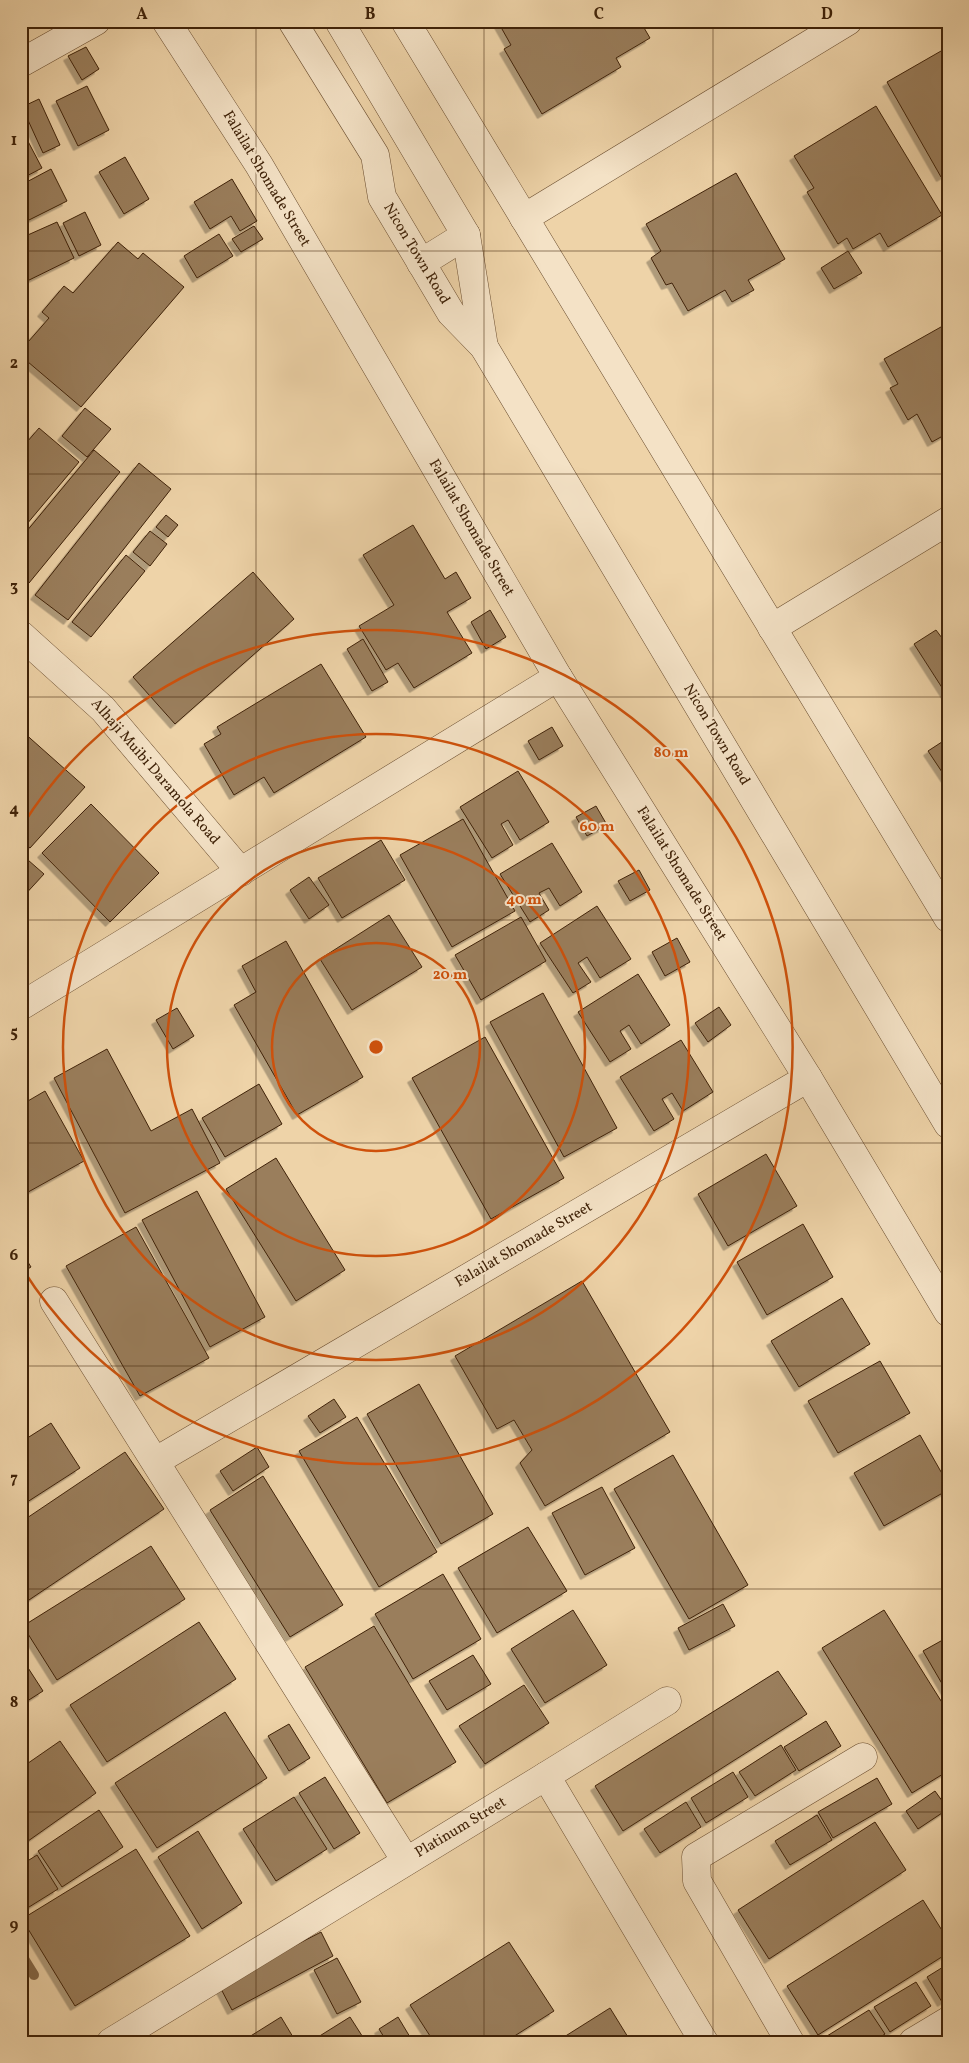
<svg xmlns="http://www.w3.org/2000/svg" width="969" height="2063" font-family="Vollkorn,serif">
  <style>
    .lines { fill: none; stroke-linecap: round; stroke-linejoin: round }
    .stream { stroke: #846848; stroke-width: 10 }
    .building { fill: #9a7e5b; stroke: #3f2208; filter: url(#shadow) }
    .street-casing { stroke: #6b4e30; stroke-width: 29 }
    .street { stroke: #f4e2c6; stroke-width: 28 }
    .grid { fill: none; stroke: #3f2208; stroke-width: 1; stroke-opacity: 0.55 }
    .ring { fill: none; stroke: #cf510b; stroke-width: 2.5 }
    .labels { text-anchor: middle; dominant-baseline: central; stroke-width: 4; stroke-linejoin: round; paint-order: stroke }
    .street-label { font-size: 15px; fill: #3f2208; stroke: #f4e2c6 }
    .centre { fill: #cf510b; stroke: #f4e2c6; stroke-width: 2.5 }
    .ring-label { font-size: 15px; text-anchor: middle; font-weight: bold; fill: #cf510b; stroke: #f4e2c6; stroke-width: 4; stroke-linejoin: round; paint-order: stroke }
    .neatline { fill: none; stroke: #3f2208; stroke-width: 2 }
    .grid-label { font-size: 16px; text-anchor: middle; font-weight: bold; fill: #3f2208 }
  </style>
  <defs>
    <filter id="shadow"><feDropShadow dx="-4.5" dy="4.5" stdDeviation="0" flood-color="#0004"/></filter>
  </defs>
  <rect width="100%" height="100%" fill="#eed3a8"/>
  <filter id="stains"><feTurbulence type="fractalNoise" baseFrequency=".004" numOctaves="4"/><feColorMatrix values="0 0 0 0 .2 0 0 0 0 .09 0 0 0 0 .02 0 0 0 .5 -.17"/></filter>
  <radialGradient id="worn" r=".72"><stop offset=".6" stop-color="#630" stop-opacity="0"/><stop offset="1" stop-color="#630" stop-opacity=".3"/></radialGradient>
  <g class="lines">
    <path class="stream" d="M21,1954l13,21"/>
  </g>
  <g class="building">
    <path d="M500,21h140l10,17 -34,20 5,9 -79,47 -38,-65 7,-4 -13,-23z"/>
    <path d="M86,47l13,22 -17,11 -14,-24z"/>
    <path d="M948,47v126l-7,4 -54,-95z"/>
    <path d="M87,86l22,44 -31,16 -22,-45z"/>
    <path d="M39,99l21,46 -17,8 -21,-46z"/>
    <path d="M876,106l66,109 -54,32 -8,-14 -27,16 -6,-11 -9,6 -31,-52 7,-4 -20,-32z"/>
    <path d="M21,128l21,40 -21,11z"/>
    <path d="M125,157l24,42 -25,15 -25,-42z"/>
    <path d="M51,169l16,32 -46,23v-39z"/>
    <path d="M736,173l49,86 -37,21 6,10 -22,12 -7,-12 -37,21 -16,-28 -6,2 -15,-27 10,-7 -15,-27z"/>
    <path d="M232,179l25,42 -17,10 -9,-15 -21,13 -16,-27z"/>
    <path d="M85,212l16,33 -22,11 -16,-33z"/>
    <path d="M57,222l17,36 -53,26v-46z"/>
    <path d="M254,226l9,13 -22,13 -9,-13z"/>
    <path d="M219,234l14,22 -36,22 -13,-22z"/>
    <path d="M118,242l20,17 5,-6 41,34 -103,120 -60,-51v-6l28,-32 -7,-6 22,-26 9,7z"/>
    <path d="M848,251l14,22 -28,16 -13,-21z"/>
    <path d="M948,323v110l-16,9 -15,-28 -9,6 -18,-32 8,-4 -14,-25z"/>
    <path d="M85,408l26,21 -24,28 -25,-21z"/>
    <path d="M39,428l40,34 -58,69v-82z"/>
    <path d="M94,450l26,22 -91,111 -8,-7v-38z"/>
    <path d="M139,463l32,26 -103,131 -33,-25z"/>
    <path d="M166,515l12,10 -10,12 -12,-10z"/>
    <path d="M413,525l32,54 11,-7 15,26 -24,14 25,41 -58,35 -16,-25 -12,7 -27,-44 35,-21 -31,-50z"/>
    <path d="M150,531l17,13 -17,22 -17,-14z"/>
    <path d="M126,555l19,16 -54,66 -19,-15z"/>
    <path d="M253,572l41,47 -119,105 -42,-47z"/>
    <path d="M490,610l16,27 -20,12 -15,-27z"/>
    <path d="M936,630l6,8 6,-3v62l-34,-53z"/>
    <path d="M363,639l25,43 -16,9 -25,-42z"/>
    <path d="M321,664l45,73 -92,56 -10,-16 -30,18 -30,-51 17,-10 -4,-7z"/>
    <path d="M552,727l11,19 -24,14 -11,-19z"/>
    <path d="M22,731l63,56 -55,61 -9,-8z"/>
    <path d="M948,738v38l-2,2 -18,-27z"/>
    <path d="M518,771l31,51 -29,18 -12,-20 -7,4 12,21 -21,13 -32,-51z"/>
    <path d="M91,804l68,69 -49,49 -68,-69z"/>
    <path d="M596,806l11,19 -20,11 -11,-19z"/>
    <path d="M463,819l52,92 -63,36 -52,-92z"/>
    <path d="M381,840l24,40 -63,38 -24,-40z"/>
    <path d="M552,843l30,49 -22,14 -11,-18 -10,5 10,17 -19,12 -30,-48z"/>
    <path d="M28,860l16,14 -23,25v-31z"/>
    <path d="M639,870l11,20 -20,11 -12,-20z"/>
    <path d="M309,877l20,28 -20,14 -19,-29z"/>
    <path d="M597,906l34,53 -31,19 -13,-21 -9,6 13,19 -18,11 -33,-50z"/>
    <path d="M389,915l33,52 -70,43 -32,-51z"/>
    <path d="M521,917l25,44 -65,39 -26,-45z"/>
    <path d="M677,938l13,24 -25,14 -13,-24z"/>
    <path d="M286,941l77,136 -66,38 -63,-110 22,-13 -14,-26z"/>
    <path d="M638,974l32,51 -29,19 -12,-19 -9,6 11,18 -21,13 -32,-50z"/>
    <path d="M543,993l74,135 -53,29 -74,-135z"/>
    <path d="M719,1007l12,18 -23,17 -13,-19z"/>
    <path d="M177,1008l17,28 -21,13 -17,-29z"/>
    <path d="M485,1037l79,141 -73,41 -79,-141z"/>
    <path d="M681,1040l32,52 -30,19 -11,-18 -10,6 12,20 -20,12 -34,-54z"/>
    <path d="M107,1049l44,82 41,-22 28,54 -95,50 -71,-135z"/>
    <path d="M259,1084l23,40 -57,33 -23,-39z"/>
    <path d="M45,1091l39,70 -63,35v-91z"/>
    <path d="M766,1154l31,52 -69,40 -30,-52z"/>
    <path d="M276,1158l69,112 -49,31 -70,-112z"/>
    <path d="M197,1191l68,126 -55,30 -68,-127z"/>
    <path d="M803,1224l30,53 -66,38 -30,-53z"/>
    <path d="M136,1227l73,131 -69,38 -74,-130z"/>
    <path d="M21,1251l10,16 -10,6z"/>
    <path d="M582,1281l88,151 -125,74 -25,-43 12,-13 -18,-30 -17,9 -42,-73z"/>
    <path d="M842,1298l28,46 -71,43 -28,-46z"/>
    <path d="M880,1361l30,52 -72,40 -30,-52z"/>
    <path d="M419,1384l74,130 -52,30 -74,-130z"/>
    <path d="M334,1399l12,18 -26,16 -12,-17z"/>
    <path d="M357,1417l80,135 -58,35 -80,-136z"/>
    <path d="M51,1423l29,45 -59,38v-64z"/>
    <path d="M920,1435l28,49v6l-64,36 -30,-53z"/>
    <path d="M257,1447l12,20 -36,24 -13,-20z"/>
    <path d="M125,1452l39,57 -138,93 -5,-8v-72z"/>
    <path d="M673,1455l75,130 -59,34 -75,-130z"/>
    <path d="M263,1476l80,129 -53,32 -80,-127z"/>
    <path d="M602,1487l33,61 -50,27 -33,-62z"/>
    <path d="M528,1527l39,64 -70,42 -39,-65z"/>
    <path d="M151,1546l34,53 -128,81 -34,-54z"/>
    <path d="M443,1574l38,65 -68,40 -38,-65z"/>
    <path d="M723,1604l12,22 -46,24 -11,-22z"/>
    <path d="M573,1610l34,55 -62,38 -34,-54z"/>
    <path d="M884,1610l64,102v59l-36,22 -90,-145z"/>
    <path d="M199,1622l37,57 -129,83 -37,-57z"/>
    <path d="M374,1626l82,136 -69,41 -82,-136z"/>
    <path d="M948,1637v57l-25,-43z"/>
    <path d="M473,1655l18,29 -44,26 -18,-29z"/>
    <path d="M21,1657l22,34 -22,14z"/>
    <path d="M778,1671l29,43 -184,117 -28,-45z"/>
    <path d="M524,1685l25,38 -64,41 -26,-38z"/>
    <path d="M225,1712l42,66 -110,70 -42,-65z"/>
    <path d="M826,1721l15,25 -42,25 -15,-24z"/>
    <path d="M289,1724l21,34 -21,13 -21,-35z"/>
    <path d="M60,1741l36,52 -75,53v-78z"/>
    <path d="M781,1745l15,25 -41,26 -16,-24z"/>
    <path d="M733,1772l15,25 -42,26 -15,-25z"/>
    <path d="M325,1777l35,56 -26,16 -35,-56z"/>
    <path d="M877,1778l15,26 -59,34 -15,-26z"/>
    <path d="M935,1791l13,18 -30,20 -12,-18z"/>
    <path d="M294,1797l33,52 -51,32 -33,-52z"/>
    <path d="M686,1802l15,25 -41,26 -16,-24z"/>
    <path d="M99,1810l24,37 -61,40 -24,-36z"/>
    <path d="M817,1815l15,25 -42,25 -15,-24z"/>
    <path d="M875,1822l31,48 -137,89 -31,-49z"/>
    <path d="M198,1831l44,72 -40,26 -44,-72z"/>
    <path d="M136,1849l54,87 -115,70 -53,-87z"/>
    <path d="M37,1855l21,34 -37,23v-47z"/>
    <path d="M923,1900l25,40v13l-130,82 -31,-49z"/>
    <path d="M321,1932l12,24 -101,54 -13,-25z"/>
    <path d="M509,1942l45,69 -49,31h-77l4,-3 -22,-34z"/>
    <path d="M337,1958l24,44 -24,12 -23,-44z"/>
    <path d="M948,1964v34l-6,4 -15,-25z"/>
    <path d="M916,1982l15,24 -41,26 -16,-25z"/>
    <path d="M610,2008l21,34h-75z"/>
    <path d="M869,2010l16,24 -12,8h-42l-4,-6z"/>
    <path d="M281,2017l15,25h-55z"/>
    <path d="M350,2017l16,25h-56z"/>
    <path d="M398,2017l15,25h-26l-8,-13z"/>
  </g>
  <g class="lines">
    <g class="street-casing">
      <g id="street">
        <path d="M292,21l83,134 7,42 69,116 33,34 464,777"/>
        <path d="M339,21l127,214 18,112"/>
        <path d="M405,21l543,897"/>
        <path d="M21,63l75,-42"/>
        <path d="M524,218l324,-197"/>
        <path d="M421,263l45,-28"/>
        <path d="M772,628l176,-107"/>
        <path d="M21,635l82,74 138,163"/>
        <path d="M21,1006l537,-329"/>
        <path d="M808,1078l140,234"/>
        <path d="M54,1301l352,560"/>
        <path d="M156,1461l652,-383 -250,-401 -299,-512 -93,-144"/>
        <path d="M546,1776l121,-75"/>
        <path d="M111,2042l435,-266 158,266"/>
        <path d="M790,2042l-93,-161 -1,-24 167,-100"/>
        <path d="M913,2042l35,-21"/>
      </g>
    </g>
    <use href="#street" class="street"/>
  </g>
  <path class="grid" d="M256,21v2021M484,21v2021M713,21v2021M21,251h927M21,474h927M21,697h927M21,920h927M21,1143h927M21,1366h927M21,1589h927M21,1812h927"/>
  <g class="ring">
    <circle cx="376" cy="1047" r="104"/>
    <circle cx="376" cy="1047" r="209"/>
    <circle cx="376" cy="1047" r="313"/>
    <path d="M22 826A417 417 0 1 1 22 1268"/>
  </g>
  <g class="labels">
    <g class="street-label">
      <text transform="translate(266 179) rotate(59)">Falailat Shomade Street</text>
      <text transform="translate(416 254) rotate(59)">Nicon Town Road</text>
      <text transform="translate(471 528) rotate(60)">Falailat Shomade Street</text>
      <text transform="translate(716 735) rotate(59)">Nicon Town Road</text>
      <text transform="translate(155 772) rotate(49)">Alhaji Muibi Daramola Road</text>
      <text transform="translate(681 874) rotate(58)">Falailat Shomade Street</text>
      <text transform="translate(524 1245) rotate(-30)">Falailat Shomade Street</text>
      <text transform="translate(461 1828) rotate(-31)">Platinum Street</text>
    </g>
  </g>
  <circle cx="376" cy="1047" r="8" class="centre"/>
  <g class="ring-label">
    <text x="671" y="757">80 m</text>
    <text x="597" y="831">60 m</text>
    <text x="524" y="904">40 m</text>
    <text x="450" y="979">20 m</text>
  </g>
  <rect width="969" height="2063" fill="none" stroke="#eed3a8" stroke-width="55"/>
  <rect x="28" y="28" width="914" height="2008" class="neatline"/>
  <g class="grid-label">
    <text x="142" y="19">A</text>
    <text x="370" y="19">B</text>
    <text x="599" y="19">C</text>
    <text x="827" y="19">D</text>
    <text x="14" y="145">1</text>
    <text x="14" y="368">2</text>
    <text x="14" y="591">3</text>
    <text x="14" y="814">4</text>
    <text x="14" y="1037">5</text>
    <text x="14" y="1260">6</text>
    <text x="14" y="1483">7</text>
    <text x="14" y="1707">8</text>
    <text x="14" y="1930">9</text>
  </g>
  <rect width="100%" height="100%" filter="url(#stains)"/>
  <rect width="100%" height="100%" fill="url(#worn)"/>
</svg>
